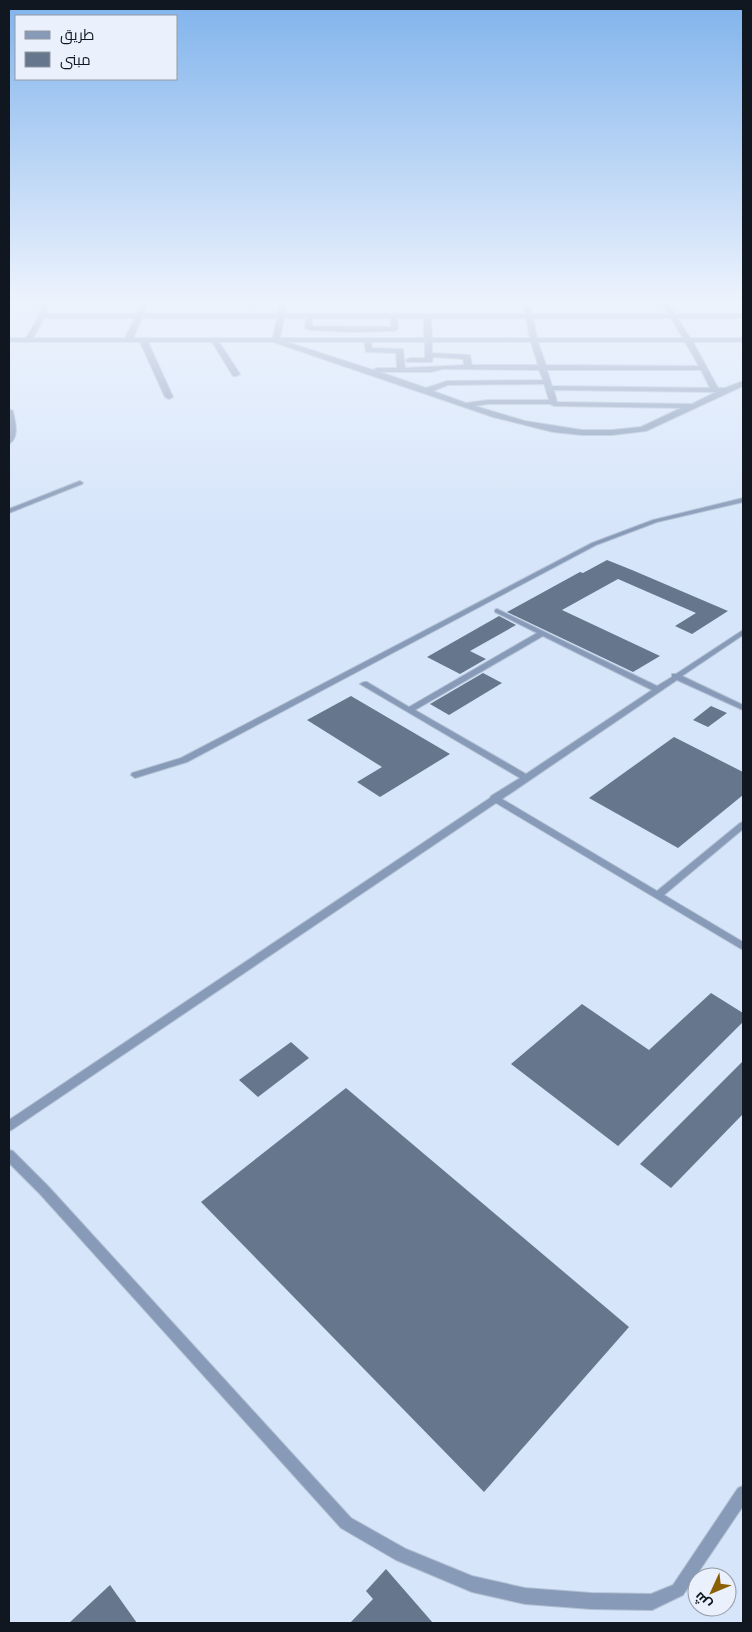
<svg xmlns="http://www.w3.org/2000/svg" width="752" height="1632" font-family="'Titillium Web',Cairo,sans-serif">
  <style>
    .building { fill: #66768d }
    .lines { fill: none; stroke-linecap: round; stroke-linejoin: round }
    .service-casing { stroke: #b2c0d3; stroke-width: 2 }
    .minor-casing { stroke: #b2c0d3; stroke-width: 2 }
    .service { fill: #879ab7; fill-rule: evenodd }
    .minor { fill: #879ab7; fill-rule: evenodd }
  </style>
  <rect width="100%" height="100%" fill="#d6e5fa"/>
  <g class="building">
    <path d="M607,560l25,10 96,41 -36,23 -17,-8 21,-13 -78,-34 -56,31 98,46 -27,16 -126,-60 73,-40 3,1z"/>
    <path d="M499,616l17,9 -46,26 16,8 -26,15 -33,-17z"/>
    <path d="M483,673l19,10 -53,32 -19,-11z"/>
    <path d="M351,696l99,58 -70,43 -23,-15 25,-15 -75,-47z"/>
    <path d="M711,706l16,7 -19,14 -15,-7z"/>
    <path d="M674,737l69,35v23l-65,53 -89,-50z"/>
    <path d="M711,993l32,20v9l-125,124 -107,-82 71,-60 67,46z"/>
    <path d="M291,1042l18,16 -51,39 -19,-17z"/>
    <path d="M743,1061v53l-72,74 -31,-24z"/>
    <path d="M346,1088l283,239 -145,165 -283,-290z"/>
    <path d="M386,1569l47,54h-83l23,-24 -7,-8z"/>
    <path d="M110,1585l27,38h-68z"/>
  </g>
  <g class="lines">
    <g class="service-casing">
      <g id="service">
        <path d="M80,481l3,2 -1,1 -73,29v-4z"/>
        <path d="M743,498v4l-86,20 -61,23 -409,217 -52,16 -4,-3 1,-2 49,-15 411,-215 61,-23z"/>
        <path d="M497,609l160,77 15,-9v-3h4l67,-44v5l-61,41 61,29v5l-66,-30 -175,119 155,92 83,-68 3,-1v7l-79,66 79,47v8l-247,-147 -483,326 -4,2v-11l481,-322 1,-2 29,-18 -160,-94 4,-2h3l42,25 128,-74 -42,-21v-2zM543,636l109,54 -126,84 -111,-64z"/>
        <path d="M9,1150l4,1 35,35 303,332 55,31 66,27 53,12 66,5 60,1 22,-9 65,-97 5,-2v20l-60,89 -31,15 -61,-1 -66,-5 -53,-12 -76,-32 -55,-32 -301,-334 -31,-31z"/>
      </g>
    </g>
    <g class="minor-casing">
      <g id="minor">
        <path d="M42,302h6l-2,12h91l6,-12h6l-5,12h134l3,-12h6l-2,12h240l-2,-12h6l3,12h136l-7,-12h6l8,12h68v4h-66l13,20h53v4h-50l25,46h7l18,-7v5l-97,45 -34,4h-30l-29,-3 -60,-15 -220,-75h-54l21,32 -4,2h-3l-21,-34h-64l25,55 -4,2 -4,-2 -25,-55h-131v-4h17l13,-22zM44,318h91l-10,20h-92zM142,318h135l-4,20h-140zM284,318h22l-1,10 4,2 42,2 43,-1 4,-2 -1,-11h27v20h-144zM312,318h79v9l-79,-1zM431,318h95l4,20h-98zM533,318h138l12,20h-146zM287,342h77l2,10 30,1 1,15h-20l-4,2zM371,342h54v16h-15l-4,2 1,2h25l1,-5 30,2 1,6 -59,3 -2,-19 -31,-1zM432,342h99l7,23h-66l-2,-10 -38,-2zM538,342h147l14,24 -153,-1zM443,369l96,1 4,10 -96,1 -21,7 -46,-16h51zM547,370h154l9,18 -158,-2zM544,384l5,16h-61l-22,3 -33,-12 15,-6zM554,390l161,2h1l-24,12 -135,-2zM488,404h62l4,2 127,2 -40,19 -29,3h-30l-57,-9 -50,-15z"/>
        <path d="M9,409l4,2c2,10 7,27 -4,33z"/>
      </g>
    </g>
    <use href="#service" class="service"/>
    <use href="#minor" class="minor"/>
  </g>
  <linearGradient id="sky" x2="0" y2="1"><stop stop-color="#80b3ec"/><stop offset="0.57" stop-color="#edf3fd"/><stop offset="1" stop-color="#edf3fd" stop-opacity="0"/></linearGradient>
  <rect width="752" height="530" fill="url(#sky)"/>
  <rect width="752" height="1632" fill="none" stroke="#101720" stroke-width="20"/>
  <rect x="15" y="15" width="162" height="65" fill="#eaf1fc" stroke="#939aa4"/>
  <rect x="25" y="31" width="25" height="8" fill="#879ab7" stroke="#939aa4"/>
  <text x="60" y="40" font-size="15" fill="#101720">طريق</text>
  <rect x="25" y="52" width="25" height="15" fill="#66768d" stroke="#939aa4"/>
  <text x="60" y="65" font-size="15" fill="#101720">مبنى</text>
  <g transform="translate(712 1592) rotate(226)"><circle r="24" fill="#eaf1fc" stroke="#939aa4"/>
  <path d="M0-4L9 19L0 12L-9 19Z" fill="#8b6003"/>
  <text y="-8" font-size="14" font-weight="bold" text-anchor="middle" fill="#101720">ش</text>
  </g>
</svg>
